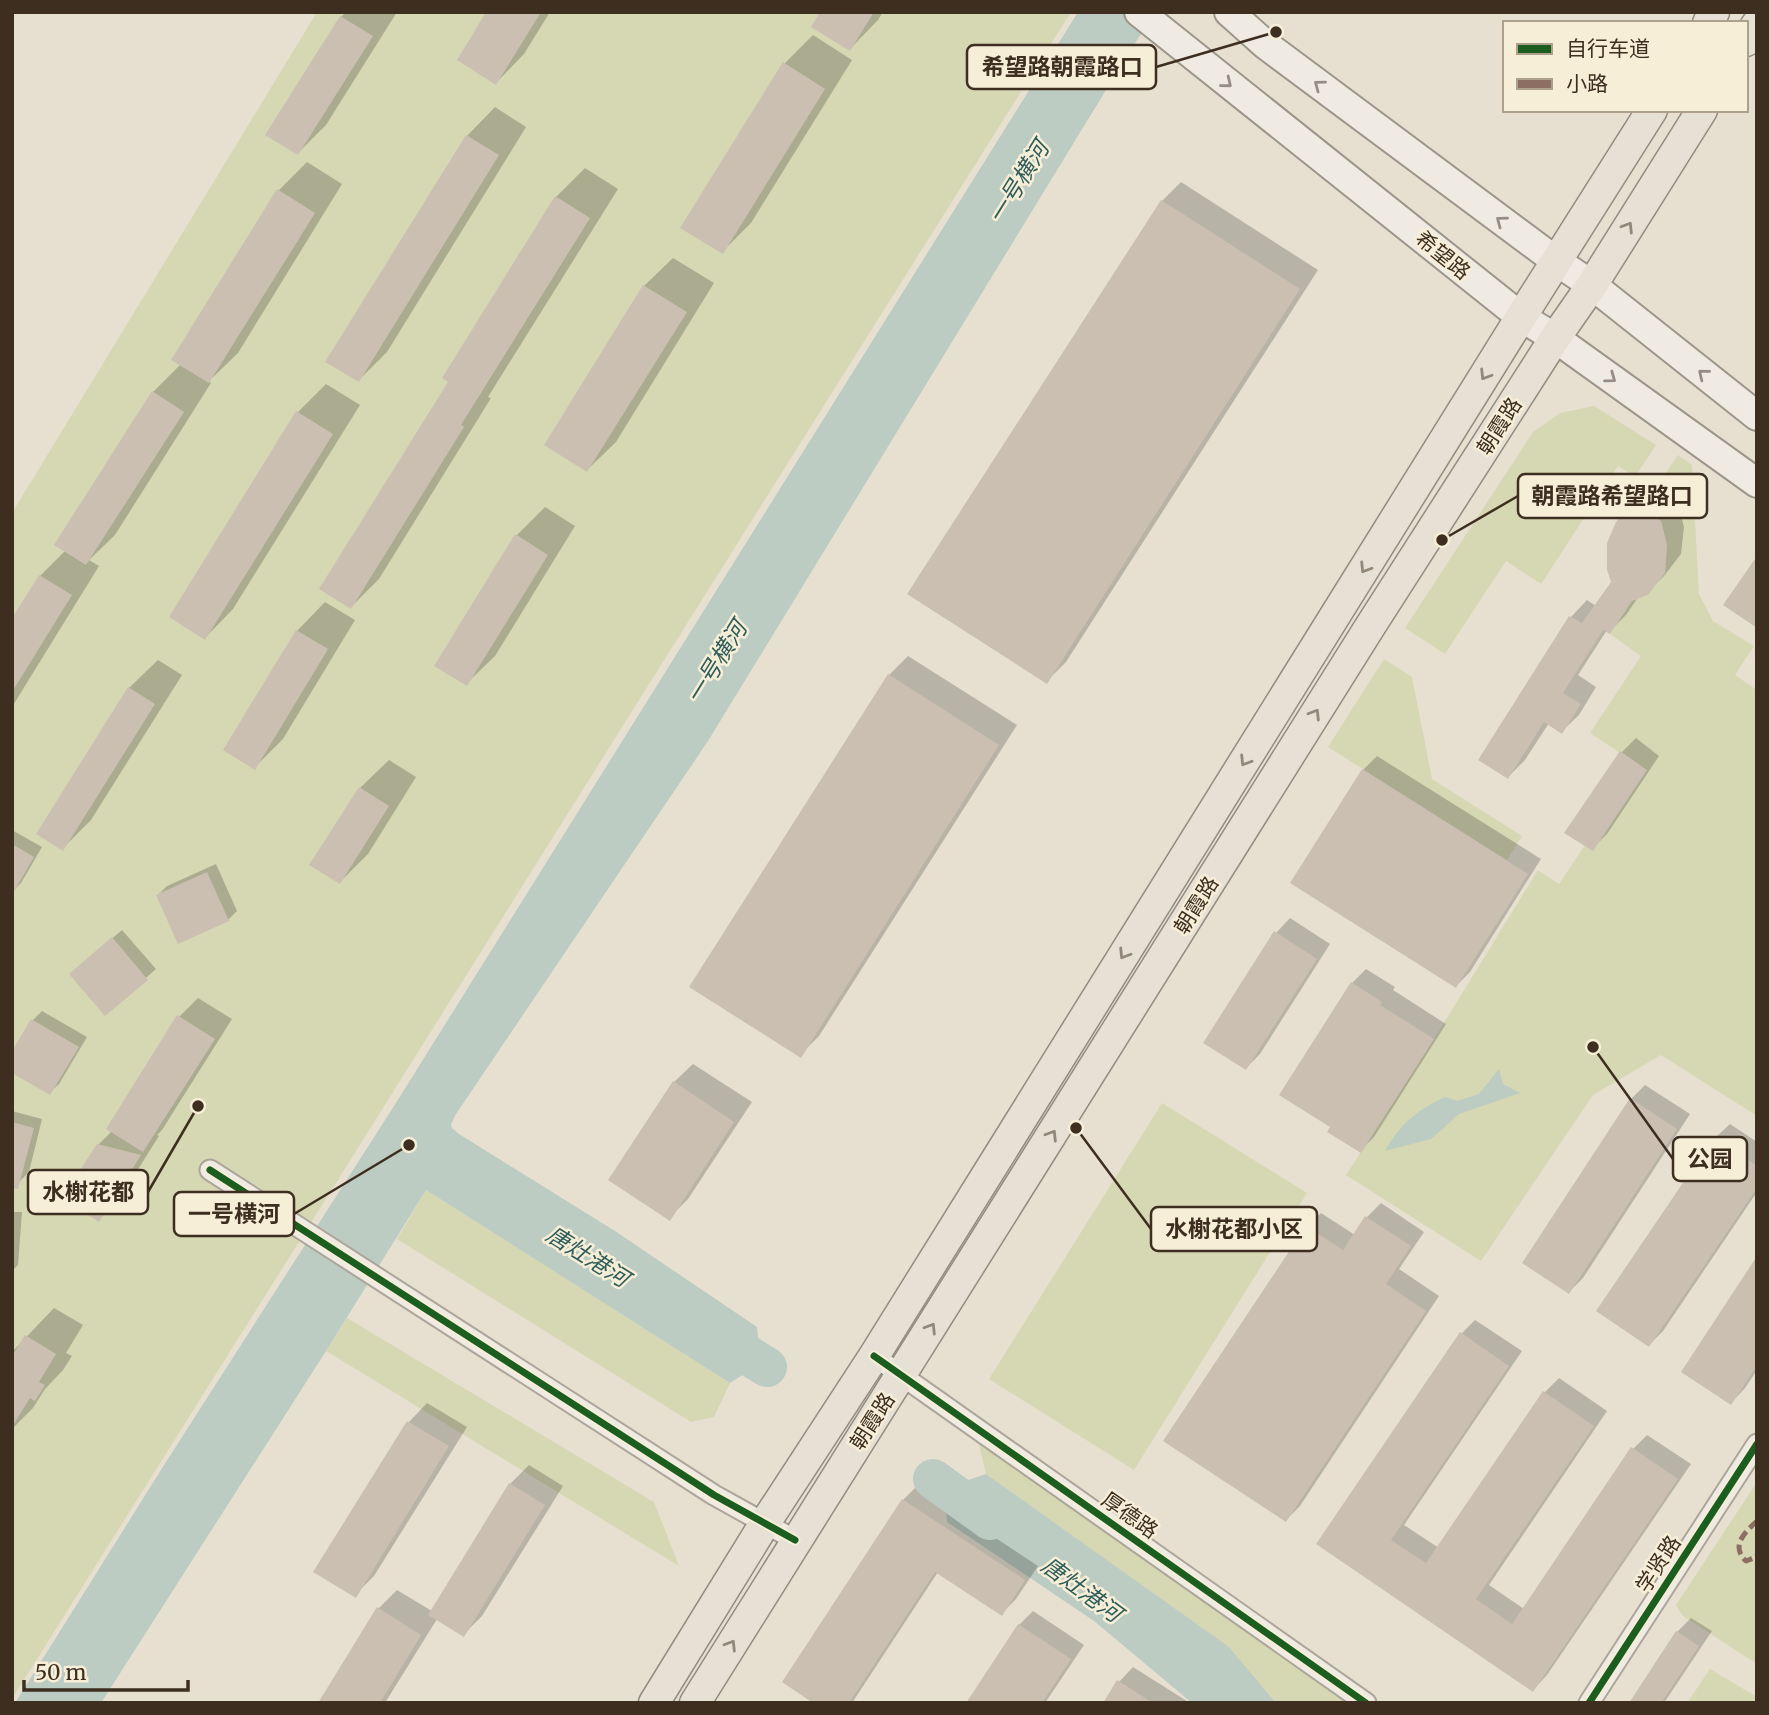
<svg xmlns="http://www.w3.org/2000/svg" width="1769" height="1715" font-family="Merriweather,'Noto Sans SC',serif">
  <style>
    .green { fill: #d6d7b3 }
    .water { fill: #bcccc2 }
    .shadow { fill: #0003 }
    .lines { fill: none; stroke-linecap: round; stroke-linejoin: round }
    .river { stroke: #bcccc2; stroke-width: 40 }
    .building { fill: #cbbfb2 }
    .street-casing { stroke: #ada599; stroke-width: 23 }
    .secondary-casing { stroke: #9c958a; stroke-width: 32 }
    .primary-casing { stroke: #928b80; stroke-width: 33 }
    .street { stroke: #efebe3; stroke-width: 19 }
    .secondary { stroke: #efebe3; stroke-width: 28 }
    .primary { stroke: #e6e1d4; stroke-width: 30 }
    .quiet { stroke: #8d6e63; stroke-width: 5; stroke-dasharray: 10 5; stroke-linecap: butt }
    .cycleway-casing { stroke: #f7eed8; stroke-width: 11 }
    .cycleway { stroke: #1b5e20; stroke-width: 7 }
    .oneway { stroke: #968c82 }
    .oneway2 { stroke: #92887a }
    .labels { text-anchor: middle; dominant-baseline: central; stroke-width: 5; stroke-linejoin: round; paint-order: stroke }
    .street-label { font-size: 21px; fill: #3d2e20; stroke: #f7eed8 }
    .water-label { font-size: 23px; font-style: italic; fill: #2f5d5a; stroke: #f7eed8 }
    .leader { fill: none; stroke: #3d2e20; stroke-width: 2.5 }
    .callout-dot { fill: #3d2e20; stroke: #f7eed8; stroke-width: 2.5 }
    .callout { fill: #f7eed8; stroke: #3d2e20; stroke-width: 2.5 }
    .callout-label { font-size: 23px; text-anchor: middle; font-weight: bold; fill: #3d2e20 }
  </style>
  <rect width="100%" height="100%" fill="#e7e0d1"/>
  <g class="green">
    <path d="M317,12h754l-1059,1687v-1186z"/>
    <path d="M1594,406l62,39 -21,32 -17,-11 -77,118 -35,-23 -61,93 -40,-26 128,-196 27,-19z"/>
    <path d="M1678,455l14,10 7,129 14,27 41,25 -19,29 22,15v426l-96,-61 -68,40 -112,166 -135,-86 88,-136 104,-169 21,14 26,-39 61,-75 -56,-37 51,-77 -31,-22 22,-33 16,-6 17,-22 2,-28 -6,-24 -19,-14z"/>
    <path d="M1384,659l28,18 20,102 90,57 -15,24 -179,-113z"/>
    <path d="M1162,1103l145,90 -173,277 -145,-91z"/>
    <path d="M426,1190l304,193 -16,34 -23,5 -294,-183z"/>
    <path d="M347,1318l307,184 25,64 -353,-215z"/>
    <path d="M977,1437l373,266h-74l-48,-56 -242,-173z"/>
    <path d="M1757,1482v182l-74,-48 -7,-11z"/>
    <path d="M1710,1669l47,28v6h-70z"/>
  </g>
  <g class="water">
    <path d="M1078,12h77l-30,47 -417,682 -252,373 -5,10 1,4 7,6 156,97 142,96 4,36 -31,20 -304,-193 -100,161 -225,352h-86l151,-241 228,-356z"/>
    <path d="M1499,1069l4,15 17,9 -61,21 -28,25 -46,12c16,-28 31,-40 60,-54l12,4 22,-7z"/>
    <path d="M986,1474l243,173 47,56h-84l-98,-82 -147,-99 -2,-34z"/>
  </g>
  <g class="shadow">
    <path d="M346,12h51l-71,113 -28,28 43,-136z"/>
    <path d="M488,12h62l-26,42 -28,29z"/>
    <path d="M822,12h61l-5,8 -28,29z"/>
    <path d="M813,35l39,25 -101,163 -28,28 61,-187z"/>
    <path d="M495,107l31,20 -139,225 -28,28 108,-244z"/>
    <path d="M307,162l35,22 -104,169 -29,28 2,2 -96,152 -26,25 10,6 -87,141v-86l28,-45 26,-26 87,-158 28,-28 98,-174z"/>
    <path d="M585,168l33,21 -130,208 3,1 -112,181 -28,28 99,-226 -6,-4 112,-180z"/>
    <path d="M1181,182l137,88 -252,392 -19,19 -137,-87 252,-393z"/>
    <path d="M673,258l41,25 -98,159 -29,28 57,-184z"/>
    <path d="M326,384l34,21 -127,204 -28,29 93,-226z"/>
    <path d="M1660,491l18,13 6,23 -3,27 -17,22 -17,17 -8,3 -13,19 -17,17 -2,-2 -29,45 18,12 -17,28 -17,16 -13,-8 -24,37 -17,17 -27,-17 90,-143 16,-17 9,6 17,-24 12,-70 18,-17z"/>
    <path d="M545,507l30,19 -80,130 -29,28 51,-149z"/>
    <path d="M325,602l30,18 -72,119 -28,28 42,-136z"/>
    <path d="M908,656l109,69 -198,311 -19,19 89,-380z"/>
    <path d="M158,660l24,15 -91,145 -28,28 66,-160z"/>
    <path d="M1636,738l23,18 -52,78 -14,14 -26,-15 55,-81z"/>
    <path d="M1377,756l164,103 -71,113 -14,14 -93,-216z"/>
    <path d="M389,760l27,17 -48,77 -28,28 -28,-18 48,-76z"/>
    <path d="M12,830l30,17 -21,36 -9,9z"/>
    <path d="M216,864l21,47 -9,9 -70,-25 9,-9z"/>
    <path d="M1290,918l40,26 -70,110 -14,14 30,-135z"/>
    <path d="M122,930l34,39 -51,45 -24,-49z"/>
    <path d="M1366,969l29,18 -2,3 53,34 -72,113 -14,14 -27,-25 19,-143z"/>
    <path d="M198,998l34,21 -70,111 -5,5 2,1 -41,65 -19,18 -1,-74 14,-14 67,-114z"/>
    <path d="M42,1011l45,26 -28,47 -10,9 -37,-39 21,-34z"/>
    <path d="M693,1064l59,38 -64,97 -19,19 5,-136z"/>
    <path d="M1645,1085l45,29 -107,164 -14,14 62,-193z"/>
    <path d="M12,1111l30,8 -13,53 -9,9 -8,-2z"/>
    <path d="M1730,1124l27,18v50l-94,139 -14,14 66,-207z"/>
    <path d="M1381,1203l43,29 -25,37 40,27 -139,210 -14,14 21,-293 14,-14 34,22 12,-18z"/>
    <path d="M12,1212h10l-4,53 -6,6z"/>
    <path d="M1757,1260v110l-12,18 -14,15z"/>
    <path d="M54,1308l29,17 -17,28 6,3 -9,14 -18,19 -12,19 -21,21v-77z"/>
    <path d="M1475,1320l47,31 -118,174 35,23 106,-156 14,-14 48,33 -118,174 35,24 109,-160 14,-14 44,29 -144,211 -14,15 -215,-147 143,-209z"/>
    <path d="M427,1403l40,24 -93,149 -19,19 -39,-24 93,-149z"/>
    <path d="M529,1465l34,21 -81,130 -19,19 -26,-16 -52,84h-65l58,-94 19,-19 35,21 78,-127z"/>
    <path d="M917,1486l121,80 -22,33 -15,15 -63,-42 -86,131h-35l86,-203z"/>
    <path d="M1033,1611l51,34 -39,58h-77l51,-78z"/>
    <path d="M1691,1618l21,13 -48,72h-33l46,-71z"/>
    <path d="M1133,1667l57,36h-85l14,-21z"/>
  </g>
  <g class="lines">
    <g class="river">
      <path d="M715,1335l52,32"/>
      <path d="M933,1479l57,41"/>
    </g>
  </g>
  <g class="building">
    <path d="M486,12h55l-45,73 -39,-25z"/>
    <path d="M820,12h54l-24,39 -39,-24z"/>
    <path d="M340,16l33,20 -75,119 -33,-20z"/>
    <path d="M783,62l42,27 -102,165 -43,-26z"/>
    <path d="M466,135l33,20 -140,227 -34,-20z"/>
    <path d="M277,189l38,24 -106,170 -38,-23z"/>
    <path d="M555,196l35,22 -129,207 3,2 -113,182 -32,-20 129,-207 -6,-4z"/>
    <path d="M1161,200l139,89 -253,395 -140,-90z"/>
    <path d="M643,285l44,27 -100,160 -43,-27z"/>
    <path d="M152,391l32,21 -98,153 -32,-20z"/>
    <path d="M296,411l37,23 -128,206 -36,-23z"/>
    <path d="M1642,507l19,14 6,24 -2,28 -17,22 -16,6 -22,33 -7,-4 -40,63 18,11 -19,30 -18,-12 -36,57 -30,-19 91,-144 13,7 29,-41 -4,-12v-27l9,-21 8,-11z"/>
    <path d="M515,534l33,21 -81,131 -33,-20z"/>
    <path d="M1757,556v72l-34,-23z"/>
    <path d="M39,575l33,20 -60,97v-74z"/>
    <path d="M296,630l32,19 -73,121 -32,-20z"/>
    <path d="M888,674l111,71 -198,313 -112,-71z"/>
    <path d="M128,687l27,17 -92,147 -27,-17z"/>
    <path d="M1620,751l27,19 -54,81 -29,-18z"/>
    <path d="M1362,769l166,105 -72,114 -166,-105z"/>
    <path d="M359,787l30,19 -49,78 -31,-19z"/>
    <path d="M12,844l22,13 -22,38z"/>
    <path d="M207,872l22,49 -51,23 -22,-49z"/>
    <path d="M1274,931l43,28 -71,111 -43,-27z"/>
    <path d="M112,937l36,43 -43,36 -36,-42z"/>
    <path d="M1351,982l31,20 -2,3 54,34 -73,114 -34,-21 3,-5 -51,-32z"/>
    <path d="M177,1015l38,24 -72,113 -37,-23z"/>
    <path d="M31,1019l48,28 -29,48 -38,-22v-22z"/>
    <path d="M673,1081l61,41 -64,99 -62,-41z"/>
    <path d="M1630,1098l47,31 -108,165 -47,-31z"/>
    <path d="M12,1122l22,6 -16,61 -6,-1z"/>
    <path d="M1714,1137l43,29v22l-108,159 -53,-36z"/>
    <path d="M97,1144l44,11 -42,67 -37,-24z"/>
    <path d="M1365,1216l46,30 -25,38 40,27 -140,211 -123,-81 143,-215 37,24z"/>
    <path d="M1757,1256v110l-26,39 -50,-33z"/>
    <path d="M1460,1332l49,34 -118,174 35,23 117,-172 51,35 -118,173 36,25 119,-177 47,32 -145,213 -217,-148z"/>
    <path d="M25,1335l31,19 -17,28 6,3 -10,16 -5,-3 -18,29v-71z"/>
    <path d="M407,1421l42,25 -93,152 -43,-26z"/>
    <path d="M509,1483l36,22 -81,132 -36,-22z"/>
    <path d="M902,1499l123,81 -23,36 -67,-44 -86,131h-36l-31,-21z"/>
    <path d="M377,1607l44,28 -41,68h-62z"/>
    <path d="M1018,1624l53,35 -29,44h-76z"/>
    <path d="M1676,1631l23,15 -38,57h-32z"/>
    <path d="M1117,1680l36,23h-50z"/>
  </g>
  <g class="lines">
    <g class="street-casing">
      <g id="street">
        <path d="M210,1170l504,325 81,45"/>
        <path d="M874,1356l492,347"/>
        <path d="M1589,1703l168,-259"/>
      </g>
    </g>
    <g class="secondary-casing">
      <g id="secondary">
        <path d="M1139,12l382,305 34,21 202,145"/>
        <path d="M1229,12l37,33 290,216 36,24 165,131"/>
      </g>
    </g>
    <g class="primary-casing">
      <g id="primary">
        <path d="M1708,23l6,-11"/>
        <path d="M1746,41l11,-17"/>
        <path d="M654,1703l111,-180 109,-167 647,-1039 131,-207"/>
        <path d="M695,1703l676,-1078 184,-287 37,-53 110,-175"/>
      </g>
    </g>
    <use href="#street" class="street"/>
    <use href="#secondary" class="secondary"/>
    <use href="#primary" class="primary"/>
    <path class="quiet" d="M1757,1521c-12,11 -27,25 -11,40l8,-3 3,-3"/>
    <g class="cycleway-casing">
      <g id="cycleway">
        <path d="M210,1170l504,325 81,45"/>
        <path d="M874,1356l492,347"/>
        <path d="M1589,1703l168,-259"/>
      </g>
    </g>
    <use href="#cycleway" class="cycleway"/>
  </g>
  <defs><path id="oneway-chevron" d="M-2-3.5L2.5 0L-2 3.5" fill="none" stroke-width="1.6" stroke-linecap="round" stroke-linejoin="round" transform="scale(1.75)"/></defs>
  <g class="oneway">
    <use href="#oneway-chevron" transform="translate(1227 83) rotate(39)"/>
    <use href="#oneway-chevron" transform="translate(1319 85) rotate(-143)"/>
    <use href="#oneway-chevron" transform="translate(1501 221) rotate(-143)"/>
    <use href="#oneway-chevron" transform="translate(1703 374) rotate(-141)"/>
    <use href="#oneway-chevron" transform="translate(1611 378) rotate(36)"/>
  </g>
  <g class="oneway2">
    <use href="#oneway-chevron" transform="translate(1628 227) rotate(-58)"/>
    <use href="#oneway-chevron" transform="translate(1485 375) rotate(122)"/>
    <use href="#oneway-chevron" transform="translate(1365 568) rotate(122)"/>
    <use href="#oneway-chevron" transform="translate(1315 714) rotate(-58)"/>
    <use href="#oneway-chevron" transform="translate(1245 761) rotate(122)"/>
    <use href="#oneway-chevron" transform="translate(1124 954) rotate(122)"/>
    <use href="#oneway-chevron" transform="translate(1052 1135) rotate(-58)"/>
    <use href="#oneway-chevron" transform="translate(931 1328) rotate(-58)"/>
    <use href="#oneway-chevron" transform="translate(731 1645) rotate(-58)"/>
  </g>
  <g class="labels">
    <g class="street-label">
      <text transform="translate(1443 255) rotate(39)">希望路</text>
      <text transform="translate(1499 426) rotate(-57)">朝霞路</text>
      <text transform="translate(1196 905) rotate(-58)">朝霞路</text>
      <text transform="translate(872 1421) rotate(-57)">朝霞路</text>
      <text transform="translate(1130 1515) rotate(35)">厚德路</text>
      <text transform="translate(1658 1564) rotate(-57)">学贤路</text>
    </g>
    <g class="water-label">
      <text transform="translate(1018 182) rotate(-58)">一号横河</text>
      <text transform="translate(716 662) rotate(-58)">一号横河</text>
      <text transform="translate(588 1256) rotate(32)">唐灶港河</text>
      <text transform="translate(1082 1589) rotate(36)">唐灶港河</text>
    </g>
  </g>
  <path class="leader" d="M1276 32L1156 67M1442 540L1518 496M1593 1047L1673 1159M198 1106L148 1192M409 1145L294 1214M1076 1128L1151 1229"/>
  <g class="callout-dot">
    <circle cx="1276" cy="32" r="7"/>
    <circle cx="1442" cy="540" r="7"/>
    <circle cx="1593" cy="1047" r="7"/>
    <circle cx="198" cy="1106" r="7"/>
    <circle cx="409" cy="1145" r="7"/>
    <circle cx="1076" cy="1128" r="7"/>
  </g>
  <g class="callout">
    <rect x="967" y="45" width="189" height="44" rx="7"/>
    <rect x="1518" y="474" width="189" height="44" rx="7"/>
    <rect x="1673" y="1137" width="74" height="44" rx="7"/>
    <rect x="28" y="1170" width="120" height="44" rx="7"/>
    <rect x="174" y="1192" width="120" height="44" rx="7"/>
    <rect x="1151" y="1207" width="166" height="44" rx="7"/>
  </g>
  <g class="callout-label">
    <text x="1062" y="75">希望路朝霞路口</text>
    <text x="1612" y="504">朝霞路希望路口</text>
    <text x="1710" y="1167">公园</text>
    <text x="88" y="1200">水榭花都</text>
    <text x="234" y="1222">一号横河</text>
    <text x="1234" y="1237">水榭花都小区</text>
  </g>
  <rect width="1769" height="1715" fill="none" stroke="#3d2e20" stroke-width="28"/>
  <rect x="1503" y="21" width="245" height="91" fill="#f7eed8" stroke="#ada18e" stroke-width="2"/>
  <rect x="1517" y="44" width="35" height="10" fill="#1b5e20" stroke="#ada18e" stroke-width="2"/>
  <text x="1566" y="56" font-size="21" fill="#3d2e20">自行车道</text>
  <rect x="1517" y="79" width="35" height="10" fill="#8d6e63" stroke="#ada18e" stroke-width="2"/>
  <text x="1566" y="91" font-size="21" fill="#3d2e20">小路</text>
  <path d="M24 1680v10h164v-10" fill="none" stroke="#3d2e20" stroke-width="3.5"/>
  <text x="35" y="1680" font-size="21" fill="#3d2e20" stroke="#f7eed8" stroke-width="5" paint-order="stroke">50 m</text>
</svg>
